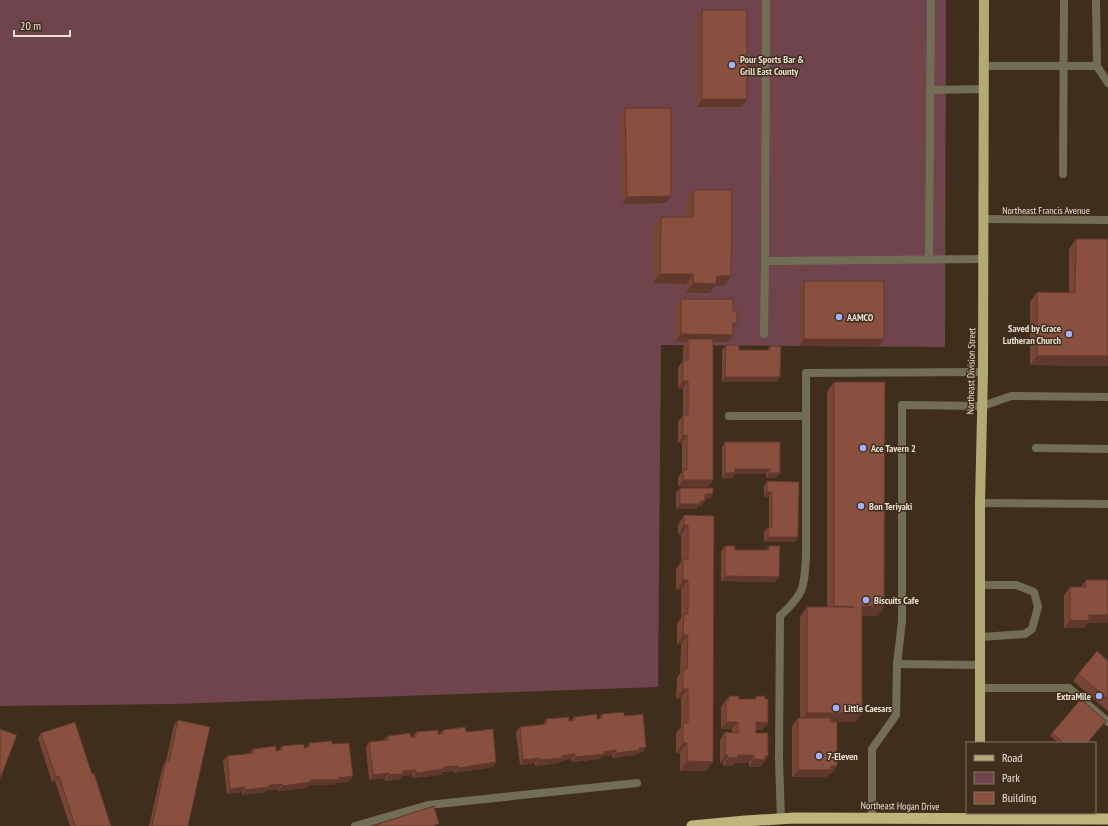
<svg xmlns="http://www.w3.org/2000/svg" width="1108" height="826" font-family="'PT Sans Narrow',sans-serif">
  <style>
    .green { fill: #6f444d }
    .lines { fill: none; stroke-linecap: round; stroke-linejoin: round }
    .service { stroke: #726e55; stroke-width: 8 }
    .primary { stroke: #b2a975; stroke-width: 10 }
    .trunk { stroke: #bfb47b; stroke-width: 11 }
    .wall { fill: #774536 }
    .shaded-wall { fill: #61382c }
    .building { fill: #8a503f; stroke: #61382c }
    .poi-dot { fill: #a1b3fd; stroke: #3f2e1c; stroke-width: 1.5 }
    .labels { text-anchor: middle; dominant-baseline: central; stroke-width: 3; stroke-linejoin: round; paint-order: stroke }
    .poi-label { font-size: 10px; font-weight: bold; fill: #ebe0d4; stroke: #3f2e1c; text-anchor: start }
    .street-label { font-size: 10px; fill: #ebe0d4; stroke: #3f2e1c }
  </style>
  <rect width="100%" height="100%" fill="#3f2e1c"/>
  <path class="green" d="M0,0h946l-1,347 -284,-2 -3,342 -484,17 -174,2z"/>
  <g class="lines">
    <g class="service">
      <path d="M766,0l-1,261 219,-2"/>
      <path d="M1096,0l1,66"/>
      <path d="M984,66h113l11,17"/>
      <path d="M930,90l54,-1"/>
      <path d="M1063,174l1,-174"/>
      <path d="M984,219l124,1"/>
      <path d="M929,259l2,-259"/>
      <path d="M764,334l1,-73"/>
      <path d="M729,416h77"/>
      <path d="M1036,448l72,1"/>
      <path d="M980,503l128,1"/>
      <path d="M980,585h36l18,7 4,15 -6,22 -7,5 -45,3"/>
      <path d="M897,664l83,1"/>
      <path d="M980,688h89l39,34"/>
      <path d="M872,818v-69l24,-34 1,-51 5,-43v-216l81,1 28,-10 97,1"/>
      <path d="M781,819l-2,-60 1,-143c25,-23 24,-28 26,-61v-182l177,-1"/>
      <path d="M355,826l73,-21 209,-22"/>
    </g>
    <path class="primary" d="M980,743v-240l3,-131 1,-372"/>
    <path class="trunk" d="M692,826l53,-5 50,-3 313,1"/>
  </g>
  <g class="wall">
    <path d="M702,10l45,89 -5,8h-45v-90z"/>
    <path d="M625,108l41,95 -44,1 -2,-88z"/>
    <path d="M693,190l38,86 -7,10h-9l-5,7h-24v-9l-33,-1 1,-57 7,-9h25v-18z"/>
    <path d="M1076,239h32v127l-78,-1v-63l7,-10h32v-43z"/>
    <path d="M804,281l80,58 -5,7h-80v-58z"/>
    <path d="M681,299l52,30 -5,13h-15v138l-5,7h-30v-10l4,-5v-29h-4v-21l5,-7v-26l-5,-1v-20l5,-8v-13l4,-5h-12v-35z"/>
    <path d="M726,345l13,5h28l3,-4 7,36h-55v-32z"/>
    <path d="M834,382l50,224 -6,10h-16v97l-7,9h-18v44l-5,7 -3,1 -3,3h-34v-51l6,-8h2v-101l7,-10h20v-215z"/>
    <path d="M725,442h55l-4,36h-10v-4h-31l-3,4 -10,1v-32z"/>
    <path d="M767,481l31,56 -3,5h-31v-10l4,-5h1v-30h-5v-11z"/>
    <path d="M680,488l33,6 -3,5h-5v2l-4,5h-3l-2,3h-20v-16z"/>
    <path d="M684,515l30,1 -8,255h-26v-18h-4v-20l5,-6v-28h-5l1,-21 3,-5 1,-29h-4v-20l4,-6v-28h-5v-21l5,-7v-27h-3v-10z"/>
    <path d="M725,546l10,4h31l3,-4 7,36 -55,-1v-30z"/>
    <path d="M1086,580l22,43h-20l-4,5h-20v-33l6,-8h11z"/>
    <path d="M1108,661v50l-35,-30 5,-7z"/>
    <path d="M729,696l10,3h15l2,-3 7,34h-7v3l12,23 -8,11h-11v-4h-14l-2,3h-10v-3h-3v-23l5,-8 7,1v-4h-11v-22z"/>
    <path d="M602,714l22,2 22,31 -3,5 -5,1 -2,2 -23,3 -1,-3 -10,1 -2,3 -28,3 -1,-3 -11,2 -1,2 -24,3v-3l-15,2 -4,-33 4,-5 23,-2 3,-6 23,2h2l3,-4 25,1z"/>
    <path d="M178,720l10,106h-39l14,-61 3,-4 8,-36z"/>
    <path d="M1106,721l-19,22h-28l-9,-7 2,-3z"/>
    <path d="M443,730l23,2 30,30 -3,5 -39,6v-2l-12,1 -1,3 -29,3v-3l-10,1 -2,3 -15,2v-3l-16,2 -3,-33 3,-5 15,-2 4,-4 24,1 4,-5 23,2z"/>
    <path d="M41,733l51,41 19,52h-41l-15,-45 -3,1 -14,-44z"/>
    <path d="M309,743l23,1 21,32 -4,5 -14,2 -1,2h-25l-2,3 -29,3v-2l-11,1 -2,2 -23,3v-3l-15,2 -4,-33 4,-5 22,-2 4,-5 23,2 3,-1 3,-4 24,2z"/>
  </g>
  <g class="shaded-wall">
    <path d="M702,99h45l-5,8h-45z"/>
    <path d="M671,196l-5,7 -44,1 5,-7z"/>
    <path d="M660,274h33l-7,10 -33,-1z"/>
    <path d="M717,276h14l-7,10h-9l-5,7h-24l7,-10z"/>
    <path d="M733,323h4l-5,7z"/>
    <path d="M681,334l52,1 -5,7h-40v-3l-1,3h-12z"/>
    <path d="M804,339h80l-5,7h-80z"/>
    <path d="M1037,356h71v10l-78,-1z"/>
    <path d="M725,377h55l-3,5h-55z"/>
    <path d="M683,381h5l-5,8 -5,-1z"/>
    <path d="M687,435l-5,8h-4l5,-7z"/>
    <path d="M735,469h35l-4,5h-31l-3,4 -10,1 3,-6z"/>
    <path d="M770,473h10l-4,5h-10z"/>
    <path d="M683,480h30l-5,7h-30z"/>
    <path d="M767,492h5l-3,5h-5z"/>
    <path d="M705,494h8l-3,5h-9z"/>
    <path d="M700,501h5l-4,5h-3l-2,3h-20l4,-5z"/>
    <path d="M684,525h4l-7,10h-3z"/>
    <path d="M768,537h30l-3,5h-31z"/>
    <path d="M725,576l54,1 -3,5 -55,-1z"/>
    <path d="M683,580h5l-7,10h-5z"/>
    <path d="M862,606h22l-6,10h-23z"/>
    <path d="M1089,615h19v8h-20l-4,5h-20l6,-8z"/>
    <path d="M683,635h5l-7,9h-4z"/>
    <path d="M683,689h5l-7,10h-5z"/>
    <path d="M807,713h55l-7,9h-55z"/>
    <path d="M726,722h12l-6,7h-11z"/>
    <path d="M756,722l12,1 -5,7h-12z"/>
    <path d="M683,743h4l-7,10h-4z"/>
    <path d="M646,747l-3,5 -5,1 -2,2 -23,3 3,-5 23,-5z"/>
    <path d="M616,750l-4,5 -10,1 -2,3 -28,3 3,-5z"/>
    <path d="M575,754l-4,5 -11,2 -1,2 -24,3 4,-6z"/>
    <path d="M725,755h3l-5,8h-3z"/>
    <path d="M738,755h16l-5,8h-14l-2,3h-10l5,-8z"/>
    <path d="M765,756h3l-8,11h-11l5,-8z"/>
    <path d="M539,758l-4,5 -15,2 3,-5z"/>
    <path d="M687,761l26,1 -7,9h-26z"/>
    <path d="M496,762l-3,5 -39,6 4,-5z"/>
    <path d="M458,766l-4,5 -12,1 -1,3 -29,3 4,-5 28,-6z"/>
    <path d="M831,766h6l-5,7 -3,1 -3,3h-34l6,-7z"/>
    <path d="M416,770l-4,5 -10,1 -2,3 -15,2 4,-6 14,-4z"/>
    <path d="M389,773l-4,5 -16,2 4,-5z"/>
    <path d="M59,776l-4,5 -3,1 4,-5z"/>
    <path d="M353,776l-4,5 -14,2 -1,2h-25l-2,3 -29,3 4,-5 29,-6z"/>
    <path d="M282,784l-4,5 -11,1 -2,2 -23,3 3,-5 24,-5z"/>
    <path d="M245,787l-3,5 -15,2 3,-5z"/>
  </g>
  <g class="building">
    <rect x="702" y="10" width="45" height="89"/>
    <path d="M625,108h46v88l-44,1z"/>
    <path d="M693,190h39l-1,86h-14l-1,8 -23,-1v-9h-33l1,-57h32z"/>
    <path d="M1076,239h32v117h-71v-64l38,1z"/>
    <rect x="804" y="281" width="80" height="58"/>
    <path d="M681,299h52v12h4v12h-4v12l-52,-1z"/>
    <path d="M688,339h25v141h-30v-10h4v-35l-4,1v-21h5v-34h-5v-21h5z"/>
    <path d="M726,345h13v5h31v-4h11l-1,31h-55z"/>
    <path d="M834,382h51l-1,224h-22v107h-55v-106h47l-20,-1z"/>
    <path d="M725,442h55v31h-10v-4h-35v4h-10z"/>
    <path d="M767,481l32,1 -1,55h-30v-10h4v-35h-5z"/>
    <path d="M680,488h33v6h-8v7h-5v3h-20z"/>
    <path d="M684,515l30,1 -1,246 -26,-1v-18h-4v-20h5v-34h-5v-20h4l1,-34h-5l1,-21h4v-34h-5v-21h5v-34h-4z"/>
    <path d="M725,546h10v4h34v-4h11l-1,31 -54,-1z"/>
    <path d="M1086,580h22v35h-19v6l-19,-1v-33h16z"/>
    <path d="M1097,651l11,10v38l-30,-25z"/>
    <path d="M729,696h10v3h17v-3h9v3h3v24l-12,-1v11h12v23h-3v4l-11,-1v-4h-16v3h-10v-3h-3v-23l13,1v-11h-12v-22h3z"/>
    <path d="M1081,699l25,22 -19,22h-23l-12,-10z"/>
    <path d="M624,712v4l19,-2 3,33 -7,1 1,2 -24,3v-3l-12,2v2l-29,3v-3l-13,2 1,2 -24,2v-2l-16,2 -3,-33 27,-3 -1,-5 23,-2v4l6,-1 -1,-3 23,-3v5l5,-1v-4z"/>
    <path d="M798,718h33v4h6v44h-6v4h-33z"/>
    <path d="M178,720l32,7 -22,99h-36l14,-66 3,1z"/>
    <path d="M75,722l17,52 2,-1 17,53h-36l-16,-50 -3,1 -15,-44z"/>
    <path d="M465,727l1,5 27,-3 3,33 -38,6v-2l-14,1v2l-28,4v-3l-13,1v3l-14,1v-2l-16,2 -4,-33 19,-2v-4l22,-3 1,4h5v-5l22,-2v4h5v-4z"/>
    <path d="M0,729l17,6 -17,44z"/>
    <path d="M332,741v3l17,-1 4,33 -15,2v2h-27v2l-29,4v-2l-13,1v2l-24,3v-3l-15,2 -3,-33 27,-3 -1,-4 23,-3v5l6,-1v-4l22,-2v4l5,-1v-4z"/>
    <path d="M434,806l5,18 -7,2h-60z"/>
  </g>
  <g class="poi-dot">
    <circle cx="732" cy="65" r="4"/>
    <circle cx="839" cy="317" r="4"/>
    <circle cx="1069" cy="334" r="4"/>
    <circle cx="863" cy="448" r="4"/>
    <circle cx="861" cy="506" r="4"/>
    <circle cx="866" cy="600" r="4"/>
    <circle cx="1099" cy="696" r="4"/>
    <circle cx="836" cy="708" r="4"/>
    <circle cx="819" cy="756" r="4"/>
  </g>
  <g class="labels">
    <g class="poi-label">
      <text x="740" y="59">Pour Sports Bar &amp;<tspan x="740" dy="12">Grill East County</tspan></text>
      <text x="847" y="317">AAMCO</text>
      <text x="1061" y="328" text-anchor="end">Saved by Grace<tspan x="1061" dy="12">Lutheran Church</tspan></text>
      <text x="871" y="448">Ace Tavern 2</text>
      <text x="869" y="506">Bon Teriyaki</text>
      <text x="874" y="600">Biscuits Cafe</text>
      <text x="1091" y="696" text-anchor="end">ExtraMile</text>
      <text x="844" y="708">Little Caesars</text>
      <text x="827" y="756">7-Eleven</text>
    </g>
    <g class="street-label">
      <text x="1046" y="210">Northeast Francis Avenue</text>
      <text transform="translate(971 371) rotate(-89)">Northeast Division Street</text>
      <text transform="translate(900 806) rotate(1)">Northeast Hogan Drive</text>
    </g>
  </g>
  <rect x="966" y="742" width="130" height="72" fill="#3f2e1c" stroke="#847566"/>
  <rect x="974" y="755" width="20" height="6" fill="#b2a975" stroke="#847566"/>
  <text x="1002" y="762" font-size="12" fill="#ebe0d4">Road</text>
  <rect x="974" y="772" width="20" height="12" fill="#6f444d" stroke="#847566"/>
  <text x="1002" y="782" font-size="12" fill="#ebe0d4">Park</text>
  <rect x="974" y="792" width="20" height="12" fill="#8a503f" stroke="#847566"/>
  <text x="1002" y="802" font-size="12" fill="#ebe0d4">Building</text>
  <path d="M14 30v6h56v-6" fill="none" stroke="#ebe0d4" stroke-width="2"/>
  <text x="20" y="30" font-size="12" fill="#ebe0d4" stroke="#3f2e1c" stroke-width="3" paint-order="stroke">20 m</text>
</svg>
